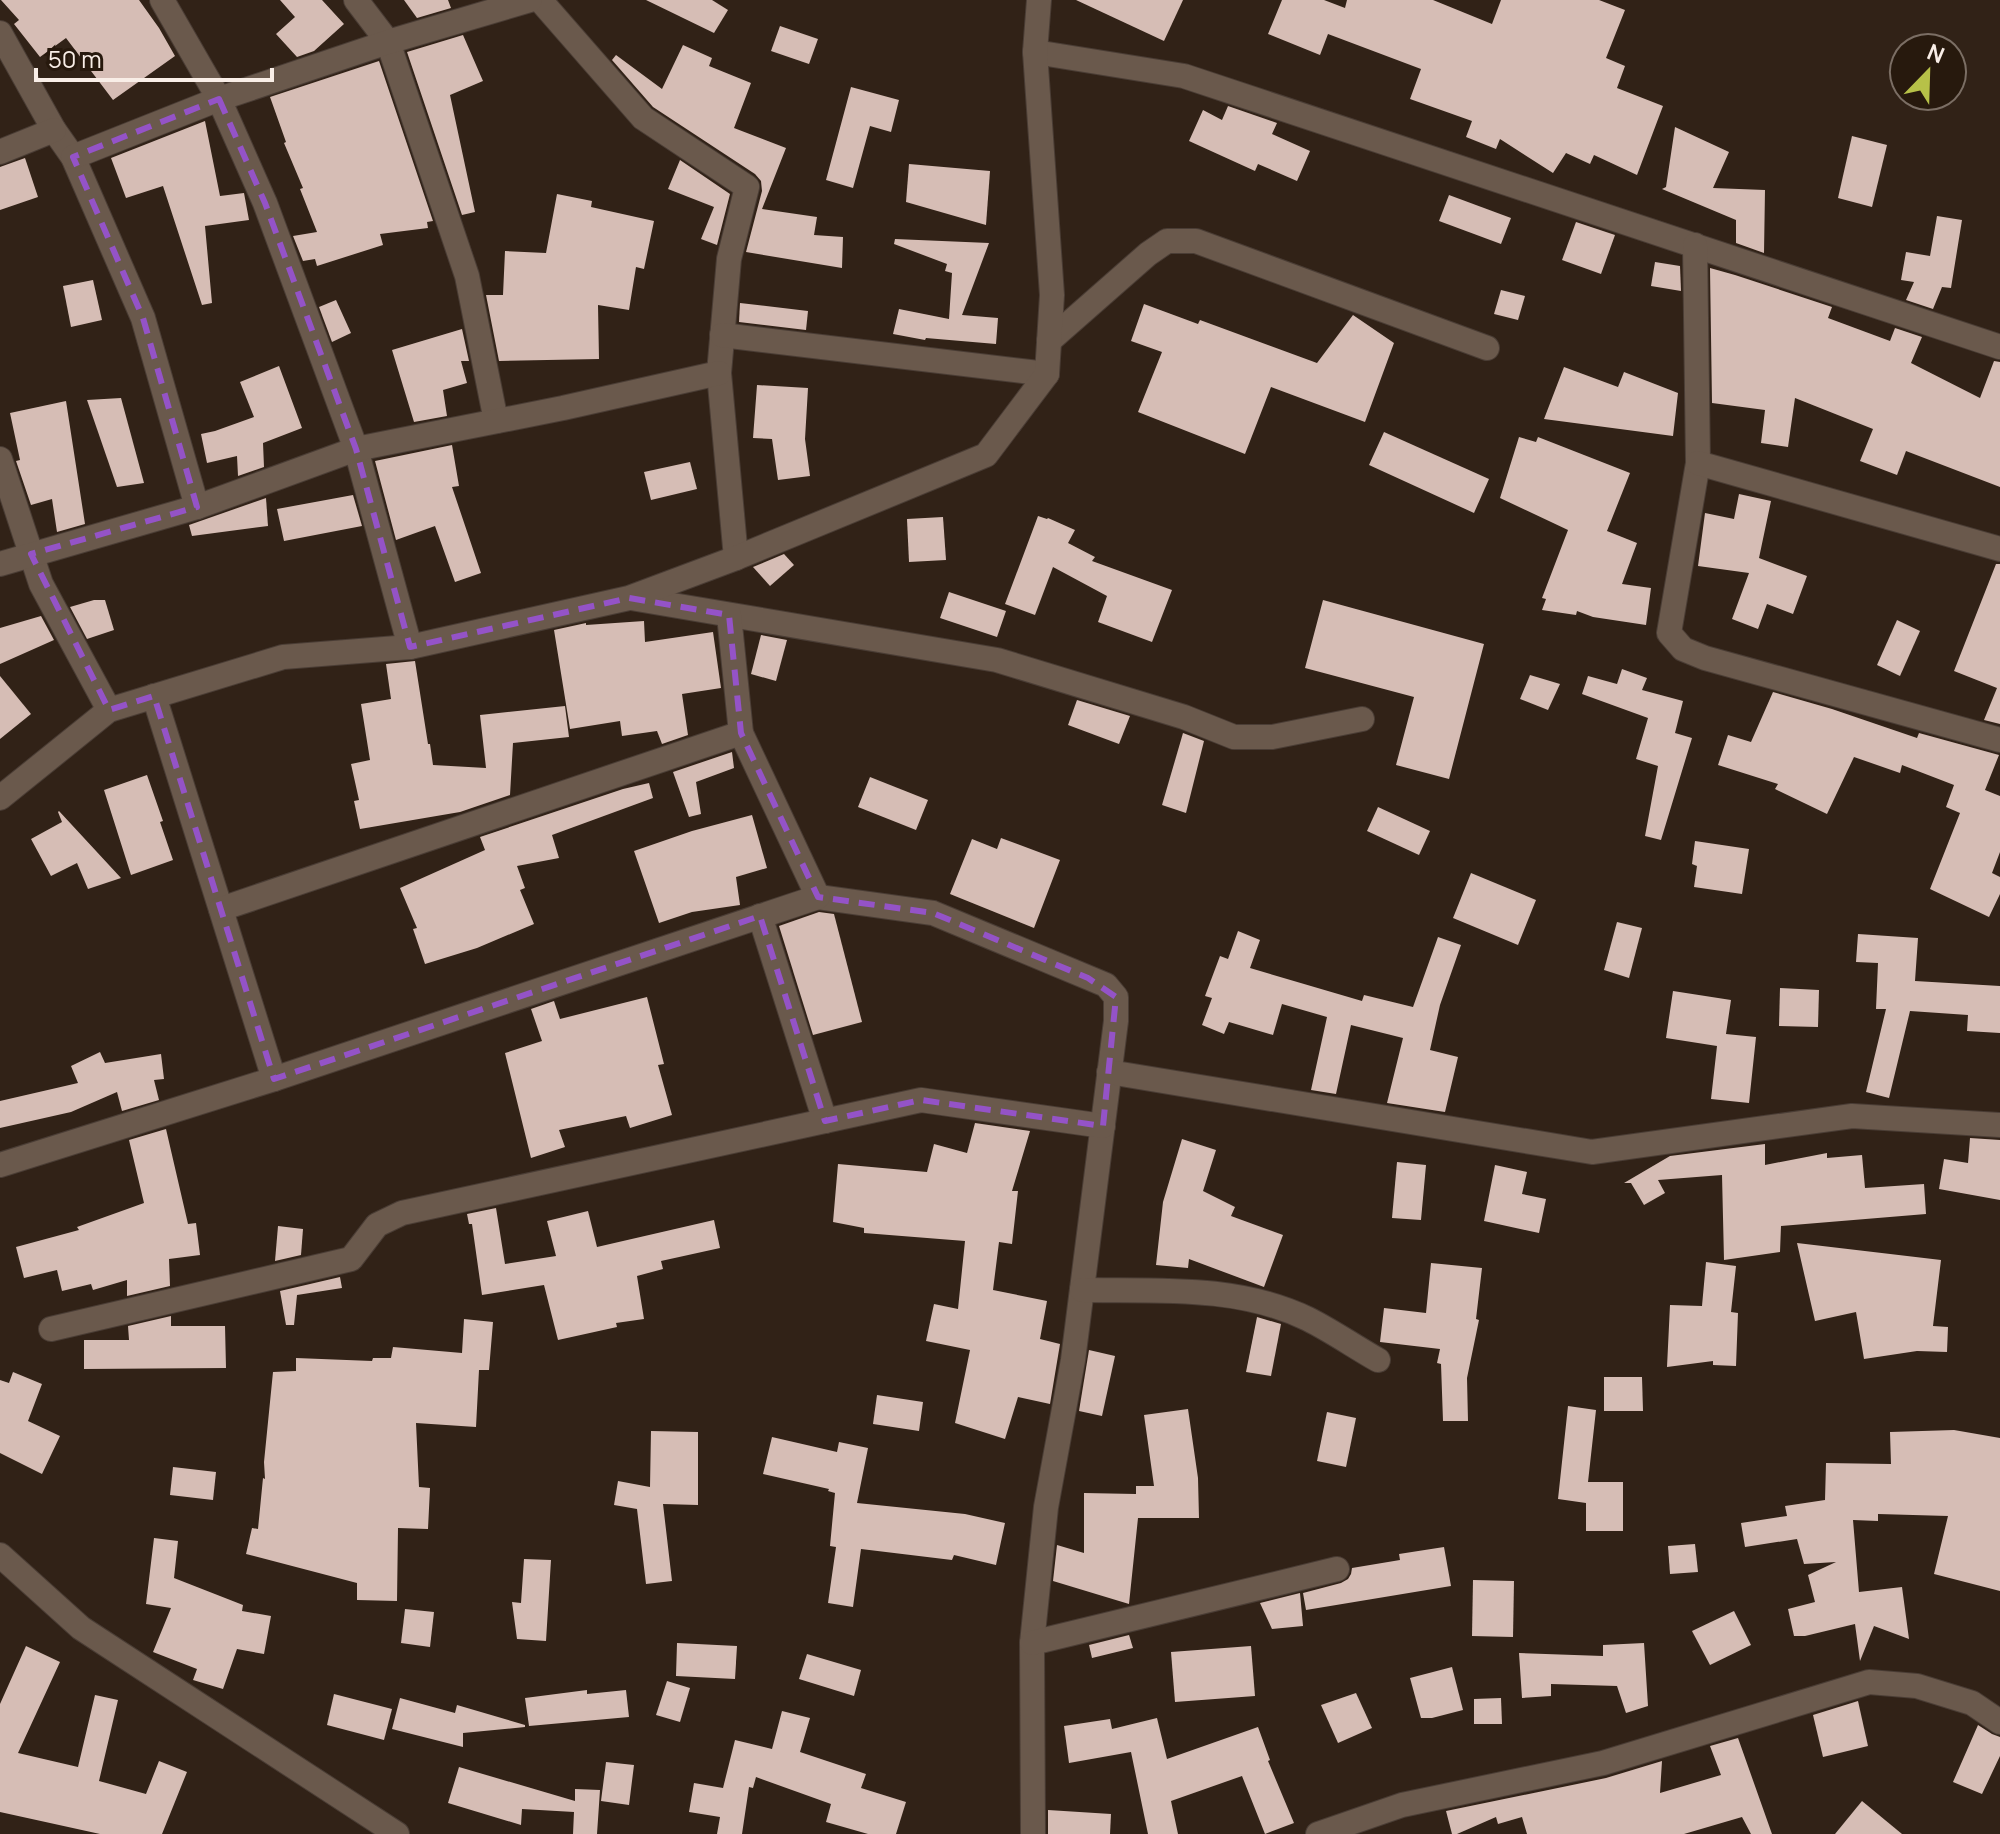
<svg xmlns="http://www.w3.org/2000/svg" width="2000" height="1834" font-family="Manrope,sans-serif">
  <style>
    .building { fill: #d6bdb5 }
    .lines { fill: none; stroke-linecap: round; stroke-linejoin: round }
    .street-casing { stroke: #4a3d35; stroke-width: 26 }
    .street { stroke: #6a594c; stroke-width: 24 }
    .marked { fill: none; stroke: #9453c7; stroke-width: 6; stroke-dasharray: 16 10; stroke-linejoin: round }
  </style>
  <rect width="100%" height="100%" fill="#312217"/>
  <g class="building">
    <path d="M1,0h138l20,28 16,28 -62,44 -47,-62 -26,19 -26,-33 5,-4z"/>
    <path d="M280,0h42l22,24 -30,27 -17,6 -21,-23 19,-17z"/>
    <path d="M404,0h44l3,8 -34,10z"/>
    <path d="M646,0h66l16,10 -14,23z"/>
    <path d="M1076,0h107l-19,41z"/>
    <path d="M1282,0h42l21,8 2,-8h86l59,24 9,-24h98l26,10 -19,48 19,8 -8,22 46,18 -26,69 -43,-20 -4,9 -24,-11 -13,20 -53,-34 -4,10 -30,-12 6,-16 -62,-22 11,-30 -93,-35 -8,21 -52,-21z"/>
    <path d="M780,26l38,13 -9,25 -38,-13z"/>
    <path d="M463,35l20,46 -33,14 25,117 -13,3 -55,-163z"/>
    <path d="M683,45l29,13 -3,8 42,17 -17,45 52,20 -24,61 55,8 -3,18 29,2 -1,31 -96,-16 16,-61 -1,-10 -6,-7 -102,-67 -41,-47 4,-5 46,34z"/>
    <path d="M379,61l54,160 -6,1 1,6 -48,6 3,11 -66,21 -2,-7 -12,2 -10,-25 24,-4 -17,-43 3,-1 -19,-45 2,-1 -16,-45z"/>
    <path d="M851,87l48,13 -8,32 -21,-6 -17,62 -27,-8z"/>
    <path d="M1228,106l49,17 -5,11 38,17 -13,30 -39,-17 -3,7 -66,-30 14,-31 19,10z"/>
    <path d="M205,121l15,75 24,-3 5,27 -44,6 7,77 -10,2 -39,-119 -37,12 -15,-40z"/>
    <path d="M1675,127l54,25 -16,36 52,2 -1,63 -28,-10v-23l-74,-31 4,-2z"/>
    <path d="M1852,136l35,9 -15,62 -34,-9z"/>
    <path d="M25,158l13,39 -38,13v-43z"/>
    <path d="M680,160l50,34 -13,51 -16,-6 13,-32 -46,-18z"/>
    <path d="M909,164l81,7 -4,54 -80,-23z"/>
    <path d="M557,194l35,7 -1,6 63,14 -10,48 -8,-2 -7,43 -31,-5 1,54 -100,2 -13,-66h17l2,-44 41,2z"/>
    <path d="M1449,195l62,23 -10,26 -62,-23z"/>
    <path d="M1937,216l25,4 -11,68 -9,-1 -9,22 -27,-9 8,-18 -13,-2 5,-28 24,4z"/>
    <path d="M1576,222l39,13 -14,39 -39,-14z"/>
    <path d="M895,239l94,4 -27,72 36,3 -2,26 -70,-6 -1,2 -32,-6 6,-25 50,10 3,-46 -7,-2 2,-7 -53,-20z"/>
    <path d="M1655,262l25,4 1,25 -30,-5z"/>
    <path d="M1710,268l25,7 97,32 -4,11 62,23 5,-13 27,9 -11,26 69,35 14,-37 6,1v125l-94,-36 -9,24 -37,-14 13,-32 -78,-31 -7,49 -27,-4 4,-33 -53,-7z"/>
    <path d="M93,280l9,40 -31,7 -8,-41z"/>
    <path d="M1501,290l24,6 -7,24 -24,-6z"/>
    <path d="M336,300l15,33 -19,9 -13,-35z"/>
    <path d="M740,303l68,8 -2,19 -67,-8z"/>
    <path d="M1144,304l54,20 2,-4 117,43 36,-48 41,28 -29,79 -94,-35 -26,67 -107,-42 24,-60 -31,-11z"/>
    <path d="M462,329l7,32h-8l6,22 -24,7 4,26 -33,6 -22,-72z"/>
    <path d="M279,366l23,62 -39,15 1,24 -26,9 -1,-20 -30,7 -6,-29 14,-3 39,-14 -14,-35z"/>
    <path d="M1564,367l54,20 6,-15 54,21 -5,43 -129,-17z"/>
    <path d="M757,385l51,3 -3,51 5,37 -32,4 -6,-41 -19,-1z"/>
    <path d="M121,398l23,85 -27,4 -30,-87z"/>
    <path d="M66,401l19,123 -28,8 -5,-33 -21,6 -15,-44 4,-1 -10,-47z"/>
    <path d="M1384,432l105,47 -15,34 -105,-48z"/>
    <path d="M1519,437l17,5 2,-5 92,36 -23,58 30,12 -15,41 29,4 -5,37 -53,-8 -16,-6 -1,4 -34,-5 4,-11 -4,-1 26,-68 -68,-32z"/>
    <path d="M452,445l7,41 -7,1 29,86 -26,9 -20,-56 -39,14 -21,-79z"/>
    <path d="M690,462l7,27 -46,11 -7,-28z"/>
    <path d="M1739,494l32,7 -12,57 48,18 -14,38 -26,-10 -9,25 -26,-10 17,-46 -51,-7 7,-53 29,6z"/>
    <path d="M353,495l9,31 -78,15 -7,-32z"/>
    <path d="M266,498l2,28 -76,10 -3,-11z"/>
    <path d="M1038,516l9,3 1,-1 27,12 -7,13 27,14 -3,4 80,29 -20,52 -54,-20 9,-26 -54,-29 -18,48 -30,-11z"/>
    <path d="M943,517l3,43 -37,2 -2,-43z"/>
    <path d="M784,554l10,11 -24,21 -17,-19z"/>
    <path d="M1996,564h4v160l-16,-4 13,-32 -43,-17z"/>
    <path d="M949,592l57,19 -9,26 -57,-19z"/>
    <path d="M94,600h11l9,30 -27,9 -17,-32z"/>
    <path d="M1323,600l161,44 -35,135 -53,-14 18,-68 -109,-29z"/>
    <path d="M41,616l13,24 -54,24v-36z"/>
    <path d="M1897,620l23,11 -20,45 -23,-11z"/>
    <path d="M644,621l1,21 68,-10 8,56 -39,6 6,41 -26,9 -5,-13 -35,5 -2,-15 -50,8 -16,-99 32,-7v2z"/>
    <path d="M761,635l26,5 -11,41 -25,-7z"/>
    <path d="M415,661l13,83h2l3,21 53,3 -6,-53 85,-9 4,31 -56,6 -3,52 -50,17 -100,17 -6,-28 5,-1 -8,-36 19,-4 -9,-56 30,-5 -5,-35z"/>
    <path d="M1622,669l25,9 -5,12 41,11 -8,32 17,5 -31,102 -16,-4 13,-70 -22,-7 12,-41 -66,-24 6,-18 29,8z"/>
    <path d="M1530,675l30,9 -12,26 -28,-11z"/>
    <path d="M0,676l31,38 -31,25z"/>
    <path d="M1773,692l59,17 85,29 2,-5 80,22 -14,35 15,6v56l-8,21 8,4v17l-11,23 -59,-28 30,-76 -14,-6 8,-22 -52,-20 -2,8 -46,-16 -27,57 -52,-25 3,-5 -60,-19 10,-30 23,7z"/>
    <path d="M1077,700l53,16 -11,28 -51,-19z"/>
    <path d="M1183,733l21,8 -18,72 -24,-8z"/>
    <path d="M732,752l2,16 -38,14 5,32 -12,3 -16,-45z"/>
    <path d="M147,775l16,46 -3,1 13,38 -42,15 -27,-85z"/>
    <path d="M870,777l58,23 -12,30 -58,-23z"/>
    <path d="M649,783l4,15 -101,37 7,23 -42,8 8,22 -5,2 14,34 -57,24 -52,16 -12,-35 4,-1 -17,-40 85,-38 -5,-13 143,-48z"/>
    <path d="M1378,807l52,24 -11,24 -52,-24z"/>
    <path d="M59,811l62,67 -33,11 -11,-26 -26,13 -20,-37 31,-17 -4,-10z"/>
    <path d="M752,815l15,53 -31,9 4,28 -48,7 -33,11 -25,-72 58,-20z"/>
    <path d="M1001,838l59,22 -26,68 -84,-34 22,-55 25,10z"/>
    <path d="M1695,841l54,8 -7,45 -48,-7 3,-21 -5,-2z"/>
    <path d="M1471,873l65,27 -18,45 -65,-27z"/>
    <path d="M819,912l15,2 28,108 -49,13 -34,-109z"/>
    <path d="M1617,922l25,6 -13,50 -25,-8z"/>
    <path d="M1238,931l22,9 -10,28 112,33 2,-6 49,12 25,-70 23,8 -21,60 -10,45 28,7 -13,55 -58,-9 16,-65 -52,-13 -15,69 -25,-4 16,-73 -45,-13 -9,31 -44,-13 -5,12 -22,-9 10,-27 -7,-2 15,-40 8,3z"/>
    <path d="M1858,934l60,4 -3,43 85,5v47l-33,-2 1,-16 -58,-4 -21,87 -23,-6 20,-83h-10l2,-46 -22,-1z"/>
    <path d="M1780,988l39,2 -1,37 -39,-1z"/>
    <path d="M1673,991l58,9 -5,34 30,3 -7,66 -38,-4 6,-53 -51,-8z"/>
    <path d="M647,997l17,67 -6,1 14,50 -42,13 -4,-12 -67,14 6,17 -34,11 -26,-105 37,-12 -11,-32 23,-8 6,18z"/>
    <path d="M100,1052l5,11 56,-9 3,25 -10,1 5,20 -37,11 -5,-19 -46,20 -71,16v-27l78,-18 -7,-17z"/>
    <path d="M975,1123l55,8 -18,60h6l-6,53 -13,-2 -6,48 54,11 -7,38 20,5 -10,60 -32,-7 -13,42 -50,-16 15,-73 -44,-9 8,-37 24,5 7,-68 -101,-8v-5l-31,-6 5,-58 89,8 7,-28 33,9z"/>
    <path d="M166,1129l22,95 8,-1 4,32 -31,4 1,27 -43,10v-16l-34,10 -2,-6 -29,7 -5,-21 -33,8 -8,-31 63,-17 -2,-3 67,-24 -15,-63z"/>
    <path d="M1970,1138l30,2v60l-61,-11 5,-30 24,4z"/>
    <path d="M1182,1139l34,11 -13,41 32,16 -4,9 52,19 -19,52 -75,-28 -1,9 -32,-3 7,-63z"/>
    <path d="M1765,1144v21l62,-12v5l35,-3 3,33 59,-4 2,30 -145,12 -1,26 -56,8 -2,-85 -64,5 7,13 -21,12 -13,-22h-7l46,-27z"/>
    <path d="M1397,1162l29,3 -5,55 -29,-2z"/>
    <path d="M1495,1165l32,7 -5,22 24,5 -7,34 -55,-12z"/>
    <path d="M496,1208l9,56 51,-8 -9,-35 41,-10 9,36 117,-27 6,28 -59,13 2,8 -26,7 7,43 -28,4 1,4 -59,13 -14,-55 -62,10 -10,-71h-3l-2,-10z"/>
    <path d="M278,1226l25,3 -2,26 -26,6z"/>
    <path d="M1797,1243l144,17 -8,66 15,1 -1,25 -30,-1 -53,8 -8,-47 -41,9z"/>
    <path d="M1706,1262l30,4 -5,46 7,1 -2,53 -23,-1v-4l-46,6 3,-62 32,1z"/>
    <path d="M1431,1263l51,5 -6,51 3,1 -12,58 1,43h-25l-2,-57 -4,-1 3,-14 -60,-7 4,-34 42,5z"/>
    <path d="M340,1277l2,11 -45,7 -3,30h-8l-6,-34z"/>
    <path d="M171,1316v10h54l1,42 -142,1v-29h45l-1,-14z"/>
    <path d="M1257,1317l24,7 -10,52 -25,-4z"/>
    <path d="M464,1319l29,3 -4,48h-10l-3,57 -60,-4 3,64 11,1 -2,41 -30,-1 -1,73 -40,-1v-17l-111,-29 6,-26 6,1 5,-51 2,1 -1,-17 9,-90 23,-1v-13l76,3 1,-3h18l2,-11 69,6z"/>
    <path d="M1089,1350l26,6 -13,60 -23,-5z"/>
    <path d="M13,1372l29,12 -14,37 32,15 -18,38 -42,-21v-73l9,3z"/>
    <path d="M1604,1377h38l1,34h-39z"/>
    <path d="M877,1395l46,7 -4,29 -46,-7z"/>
    <path d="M1568,1406l28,4 -8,72h35v49h-37v-33v5l-28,-4z"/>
    <path d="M1188,1409l10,69 1,40h-61l-9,86 -76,-23 4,-36 27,8v-60l52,1v-8h18l-10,-71z"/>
    <path d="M1327,1412l29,6 -10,49 -29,-6z"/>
    <path d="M1954,1430l46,8v153l-66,-17 14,-58 -70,-2v7l-25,-1 6,72 43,-5 7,52 -35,-13 -14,35 -5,-37 -50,12h-11l-6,-27 27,-7 -7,-27 28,-13 -32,2 -7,-25 -52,8 -4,-24 46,-7 -2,-10 40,-6 1,-37 65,1 -1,-32z"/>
    <path d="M651,1431l47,1v73l-35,-1 9,77 -26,3 -9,-75 -23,-4 4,-24 32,6z"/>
    <path d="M772,1437l65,15 2,-10 29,6 -11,55 108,11 40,9 -9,42 -42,-10 -2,5 -91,-11 -8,58 -25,-4 8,-56 -6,-1 5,-53 -7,-2 1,-2 -66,-15z"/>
    <path d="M173,1467l43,5 -3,28 -43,-5z"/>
    <path d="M154,1538l24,3 -4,37 69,27 -1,6 29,5 -7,38 -27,-5 -14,40 -30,-9 4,-11 -44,-17 18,-44 -25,-4z"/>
    <path d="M1695,1544l3,28 -28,2 -2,-28z"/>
    <path d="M1444,1547l7,39 -145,24 -3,-17 38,-10 7,-4 3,-5 1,-6 48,-8 -1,-6z"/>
    <path d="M524,1559l27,1 -5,81 -29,-2 -5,-37 9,1z"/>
    <path d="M1473,1580l41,1 -1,56 -41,-1z"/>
    <path d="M1300,1593l3,33 -31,3 -12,-26z"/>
    <path d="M405,1609l29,3 -4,35 -29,-4z"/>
    <path d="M1734,1611l17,34 -41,20 -18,-34z"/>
    <path d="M1129,1635l4,13 -41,10 -3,-13z"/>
    <path d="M677,1643l60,3 -2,33 -59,-3z"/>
    <path d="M1644,1643l4,63 -22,7 -9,-27 -66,-2v12l-29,2 -3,-45 84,3v-11z"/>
    <path d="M26,1646l34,16 -42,91 60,14 17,-72 23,5 -19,81 47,13 13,-33 28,11 -25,62h-62l-100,-22v-108z"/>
    <path d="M1251,1646l4,50 -80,6 -4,-50z"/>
    <path d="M807,1654l54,16 -7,26 -55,-17z"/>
    <path d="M1452,1667l11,43 -31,8h-11l-11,-40z"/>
    <path d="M667,1681l23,7 -10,34 -24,-7z"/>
    <path d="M587,1690v4l39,-4 3,27 -100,9 -4,-28z"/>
    <path d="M1356,1693l16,35 -34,15 -17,-38z"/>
    <path d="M334,1694l58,15 -8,31 -57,-15z"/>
    <path d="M400,1698l55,15 2,-8 68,20v2l-62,6v14l-71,-18z"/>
    <path d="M1501,1698l1,26h-28v-25z"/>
    <path d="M1858,1701l10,45 -45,11 -10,-42z"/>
    <path d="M782,1711l28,7 -10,34 66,22 -5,14 45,14 -10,32h-28l-42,-12 5,-18 -75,-27 -3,11 -4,-1 -7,47h-25l3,-17 -31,-5 5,-29 29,5 12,-48 37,9z"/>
    <path d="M1157,1718l10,41 91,-32 12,33 -2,1 26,62 -29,11 -23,-58 -71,25 7,33h-30l-17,-82 -62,11 -5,-37 46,-7 2,10z"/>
    <path d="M1978,1725l14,9 8,3v19l-18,38 -29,-12z"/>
    <path d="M1738,1738l34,96h-21l-9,-17 -58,17h-157l-5,-17 -24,7 -2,-7 -39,17h-5l-6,-23 160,-33 56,-17 -2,32 61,-18 -11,-29z"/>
    <path d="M606,1762l28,3 -5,40 -28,-4z"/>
    <path d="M459,1767l116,34v-12l25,1 -3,44h-24l1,-22 -52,-3 -1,16 -73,-22z"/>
    <path d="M1862,1801l40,33h-67z"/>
    <path d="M1048,1810l63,4 -1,20h-62z"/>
  </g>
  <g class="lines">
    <g class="street-casing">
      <g id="street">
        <path d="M162,0l57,99 46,104 91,246 54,198"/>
        <path d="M356,0l32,42 79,234 29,145"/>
        <path d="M540,0l103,118 104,69 -18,72 -10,114 17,185"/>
        <path d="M0,33l54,97 19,27 70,161 54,189"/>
        <path d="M1035,52l149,24 816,271"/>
        <path d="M0,152l54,-22"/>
        <path d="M73,157l146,-58 169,-57 142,-42"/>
        <path d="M1695,245l3,218 -29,170 14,16 22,9 295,82"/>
        <path d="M722,335l325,39"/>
        <path d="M1049,341l99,-87 19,-13h29l291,107"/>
        <path d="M0,459l41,125 68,126"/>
        <path d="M1698,463l302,86"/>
        <path d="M0,564l197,-57 159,-58 207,-41 156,-35"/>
        <path d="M631,598l366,62 187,57 50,20h38l90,-18"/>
        <path d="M729,615l12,118 77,164 115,16 173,72 10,12v24l-43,339 -27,147 -14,136 1,191"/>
        <path d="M154,696l120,383"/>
        <path d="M0,798l109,-88 174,-53 127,-10 219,-49 107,-40 250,-103 61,-81 5,-79 -17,-243 4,-52"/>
        <path d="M221,909l520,-176"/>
        <path d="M760,916l65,205"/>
        <path d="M1109,1072l483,80 260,-36 148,9"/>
        <path d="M0,1165l274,-86 544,-182"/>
        <path d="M1082,1290c77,1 156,-5 226,29 24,12 47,28 70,41"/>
        <path d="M51,1329l300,-70 26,-34 25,-12 519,-113 182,26"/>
        <path d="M0,1555l81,73 316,206"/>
        <path d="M1032,1643l305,-74"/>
        <path d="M1318,1834l84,-29 201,-42 266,-81 48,4 55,17 28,19"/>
      </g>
    </g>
    <use href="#street" class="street"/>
  </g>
  <path class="marked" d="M219,99l46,104 91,246 54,198 219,-49 100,17 12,118 77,164 115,16 155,65 28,19 -13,129 -182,-26 -96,21 -65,-205 -486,163 -120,-383 -45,14 -78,-156 166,-47 -54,-189 -70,-161z"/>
  <g transform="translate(1928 72) rotate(23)"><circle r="38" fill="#27190d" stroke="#7b6e64" stroke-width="2"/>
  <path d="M0-6L14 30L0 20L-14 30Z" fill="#b7c148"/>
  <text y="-12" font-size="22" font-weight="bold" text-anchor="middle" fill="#f9eee7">N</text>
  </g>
  <path d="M36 68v12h236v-12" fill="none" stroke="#f9eee7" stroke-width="4"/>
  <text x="48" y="68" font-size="24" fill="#f9eee7" stroke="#27190d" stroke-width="6" paint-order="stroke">50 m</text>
</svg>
